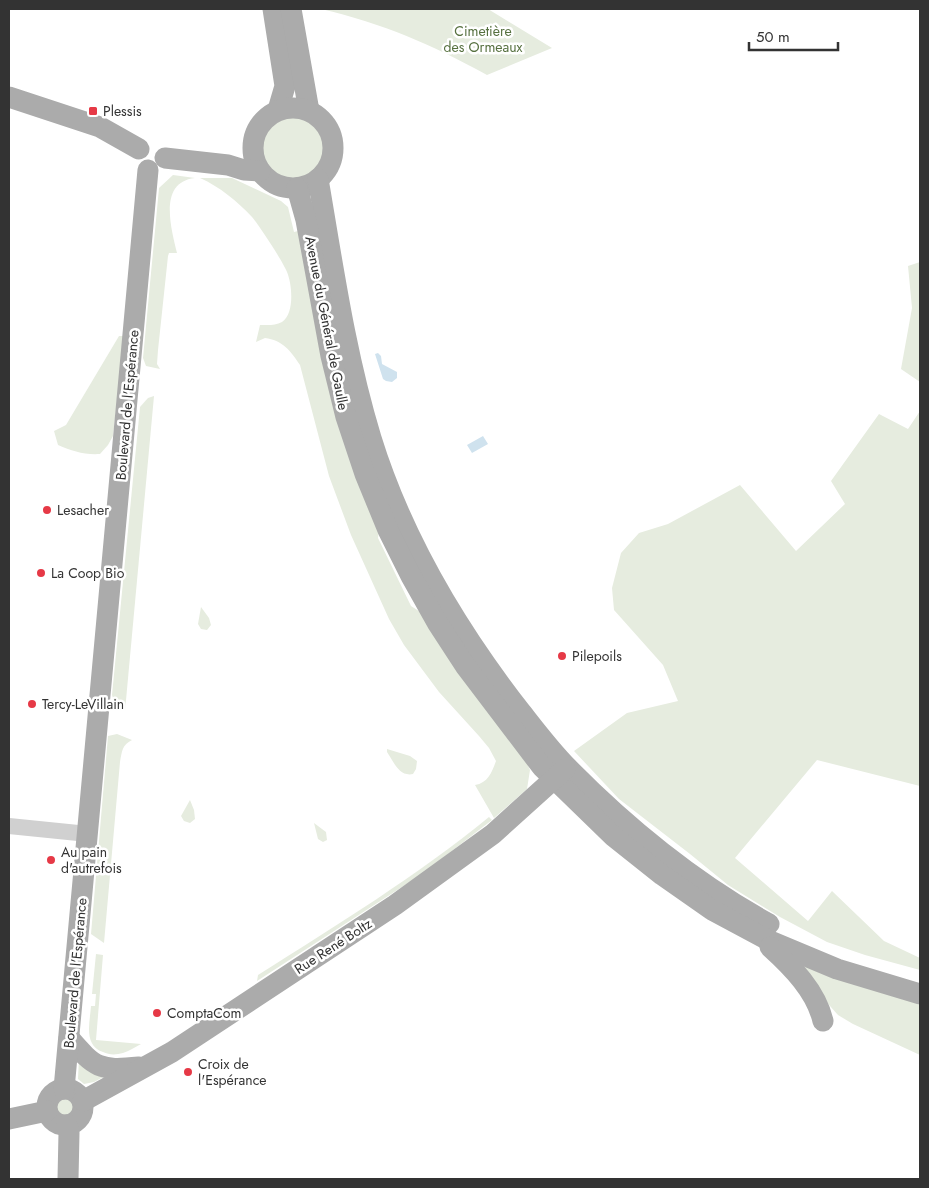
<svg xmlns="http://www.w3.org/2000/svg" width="929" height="1188" font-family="Jost,sans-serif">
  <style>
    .green { fill: #e6ecdf }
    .water { fill: #cfe2ee }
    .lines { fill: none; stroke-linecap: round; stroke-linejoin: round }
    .minor { stroke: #d0d0d0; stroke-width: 16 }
    .major { stroke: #ababab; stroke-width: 21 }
    .poi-dot { fill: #e63946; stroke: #fff; stroke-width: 2 }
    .labels { text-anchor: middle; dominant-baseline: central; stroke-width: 5; stroke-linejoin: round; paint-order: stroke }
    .park-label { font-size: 14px; fill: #56703f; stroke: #fff }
    .poi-label { font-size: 14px; fill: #333; stroke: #fff; text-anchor: start }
    .street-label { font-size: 14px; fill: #333; stroke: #fff }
  </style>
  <rect width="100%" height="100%" fill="#fff"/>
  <g class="green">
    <path d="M321,9h167l64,39 -65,27c-56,-31 -103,-51 -166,-66z"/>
    <circle cx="295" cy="149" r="33"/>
    <path d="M173,175l22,3c-37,4 -24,50 -18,75h-8l-1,3 -10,94 -1,14 3,5 -14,-3 -3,-8 16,-170z"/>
    <path d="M200,178h32l49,23 7,6 6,25 8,-2 77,300 -1,8 33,68 14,9 98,139 7,16 -3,19 -33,29 -19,-33c13,-2 17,-13 21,-24l-7,-13 -10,-12 -40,-44 -35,-47 -15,-26 -38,-84 -22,-59 -29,-111c-9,-14 -18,-25 -35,-27l-9,4 4,-17c7,0 15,1 22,-3 13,-9 10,-38 5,-50 -5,-12 -27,-45 -35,-55 -15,-16 -32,-30 -52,-39z"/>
    <path d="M920,262v120l-19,-13 11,-61 -4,-42z"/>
    <path d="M119,336h5l-11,100 -5,9 -8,9c-16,1 -28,-3 -42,-9l-4,-14 12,-6z"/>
    <path d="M154,396l-29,315 -10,-7 -3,-9 28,-288 8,-9z"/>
    <path d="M920,411v375l-103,-26 -82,98 73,63 24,-30 52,50 36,17v12l-55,-15 -38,-13 -47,-25 -52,-32 -38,-31 -71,-55 -45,-48 53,-38 51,-12 -15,-36 -49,-55 -2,-22 9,-35 18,-20 29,-9 72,-39 56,66 49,-47 -14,-23 48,-67 29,15z"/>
    <path d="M201,607l8,11 2,7 -4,5 -6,-1 -3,-5z"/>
    <path d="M117,734l15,6c-10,5 -10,11 -12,22l-16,181 -13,-9 17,-198z"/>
    <path d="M387,749l23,7 7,5 -1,8 -3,5c-14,3 -19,-12 -26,-22z"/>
    <path d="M190,800l4,10 1,9 -5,4 -6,-2 -3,-5z"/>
    <path d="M489,817l3,3 -70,54 -165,107 1,-6c79,-50 159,-99 231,-158z"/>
    <path d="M314,823l12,9 1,8 -4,2 -5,-3z"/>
    <path d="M96,954l7,1 -7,85 45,4c-6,3 -12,7 -18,9 -7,2 -14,2 -20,-1 -20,-7 -13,-30 -12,-46h4l1,-12h-4z"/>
    <path d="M799,963l121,37v55l-67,-31 -15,-9 -41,-46z"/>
    <path d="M79,1057l28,18 -13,7 -10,2 -6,-5z"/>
    <circle cx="67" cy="1107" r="11"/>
  </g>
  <g class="water">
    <path d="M378,353l3,3 1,8 15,8v6l-5,4 -6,-1 -3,-2 -8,-25z"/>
    <path d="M483,436l5,8 -16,9 -5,-8z"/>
  </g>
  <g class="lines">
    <path class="minor" d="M9,826l79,8"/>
    <g class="major">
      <path d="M273,9l12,77 -7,24"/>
      <path d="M291,9l18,102"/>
      <path d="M9,97l91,30 39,22"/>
      <circle cx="293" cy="148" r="40"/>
      <path d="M165,158l63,7 16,5 16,1"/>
      <path d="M318,179c15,87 27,174 53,259 31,100 86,192 150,274 15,19 30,39 47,56 59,60 127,115 201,156"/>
      <path d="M297,188l9,32 25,136 15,61 19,57 23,56 23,46 27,48 28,43 76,100 71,69 49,39 50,35 58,31 67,28 83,25"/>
      <path d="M770,947c22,20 46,44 53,74"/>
      <path d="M69,1038c26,30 30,33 70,29"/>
      <circle cx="65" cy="1107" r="18"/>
      <path d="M64,1089l84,-919"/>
      <path d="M83,1101l89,-49 223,-147 98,-71 72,-65"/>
      <path d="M9,1119l38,-8"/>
      <path d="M67,1125l2,8 -1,46"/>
    </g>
  </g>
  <g class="poi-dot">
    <rect x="88" y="106" width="10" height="10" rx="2.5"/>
    <circle cx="47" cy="510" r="5"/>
    <circle cx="41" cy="573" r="5"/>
    <circle cx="562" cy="656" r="5"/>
    <circle cx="32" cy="704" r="5"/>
    <circle cx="51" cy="860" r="5"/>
    <circle cx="157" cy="1013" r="5"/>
    <circle cx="188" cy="1072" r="5"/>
  </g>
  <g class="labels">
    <g class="park-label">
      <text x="483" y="31">Cimetière<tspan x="483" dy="16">des Ormeaux</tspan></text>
    </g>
    <g class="poi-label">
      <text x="103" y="111">Plessis</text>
      <text x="57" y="510">Lesacher</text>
      <text x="51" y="573">La Coop Bio</text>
      <text x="572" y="656">Pilepoils</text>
      <text x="42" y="704">Tercy-LeVillain</text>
      <text x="61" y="852">Au pain<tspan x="61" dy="16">d'autrefois</tspan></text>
      <text x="167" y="1013">ComptaCom</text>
      <text x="198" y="1064">Croix de<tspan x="198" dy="16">l'Espérance</tspan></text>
    </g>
    <g class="street-label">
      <text transform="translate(327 323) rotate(79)">Avenue du Général de Gaulle</text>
      <text transform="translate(127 405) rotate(-85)">Boulevard de l'Espérance</text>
      <text transform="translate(333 946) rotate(-33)">Rue René Boltz</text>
      <text transform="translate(75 973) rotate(-85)">Boulevard de l'Espérance</text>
    </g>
  </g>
  <rect width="929" height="1188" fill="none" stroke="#333333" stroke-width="20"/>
  <path d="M749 42v8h89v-8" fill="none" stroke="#333333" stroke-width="2.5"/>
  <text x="756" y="42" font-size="15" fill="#333333" stroke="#ffffff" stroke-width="4" paint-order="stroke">50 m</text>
</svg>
